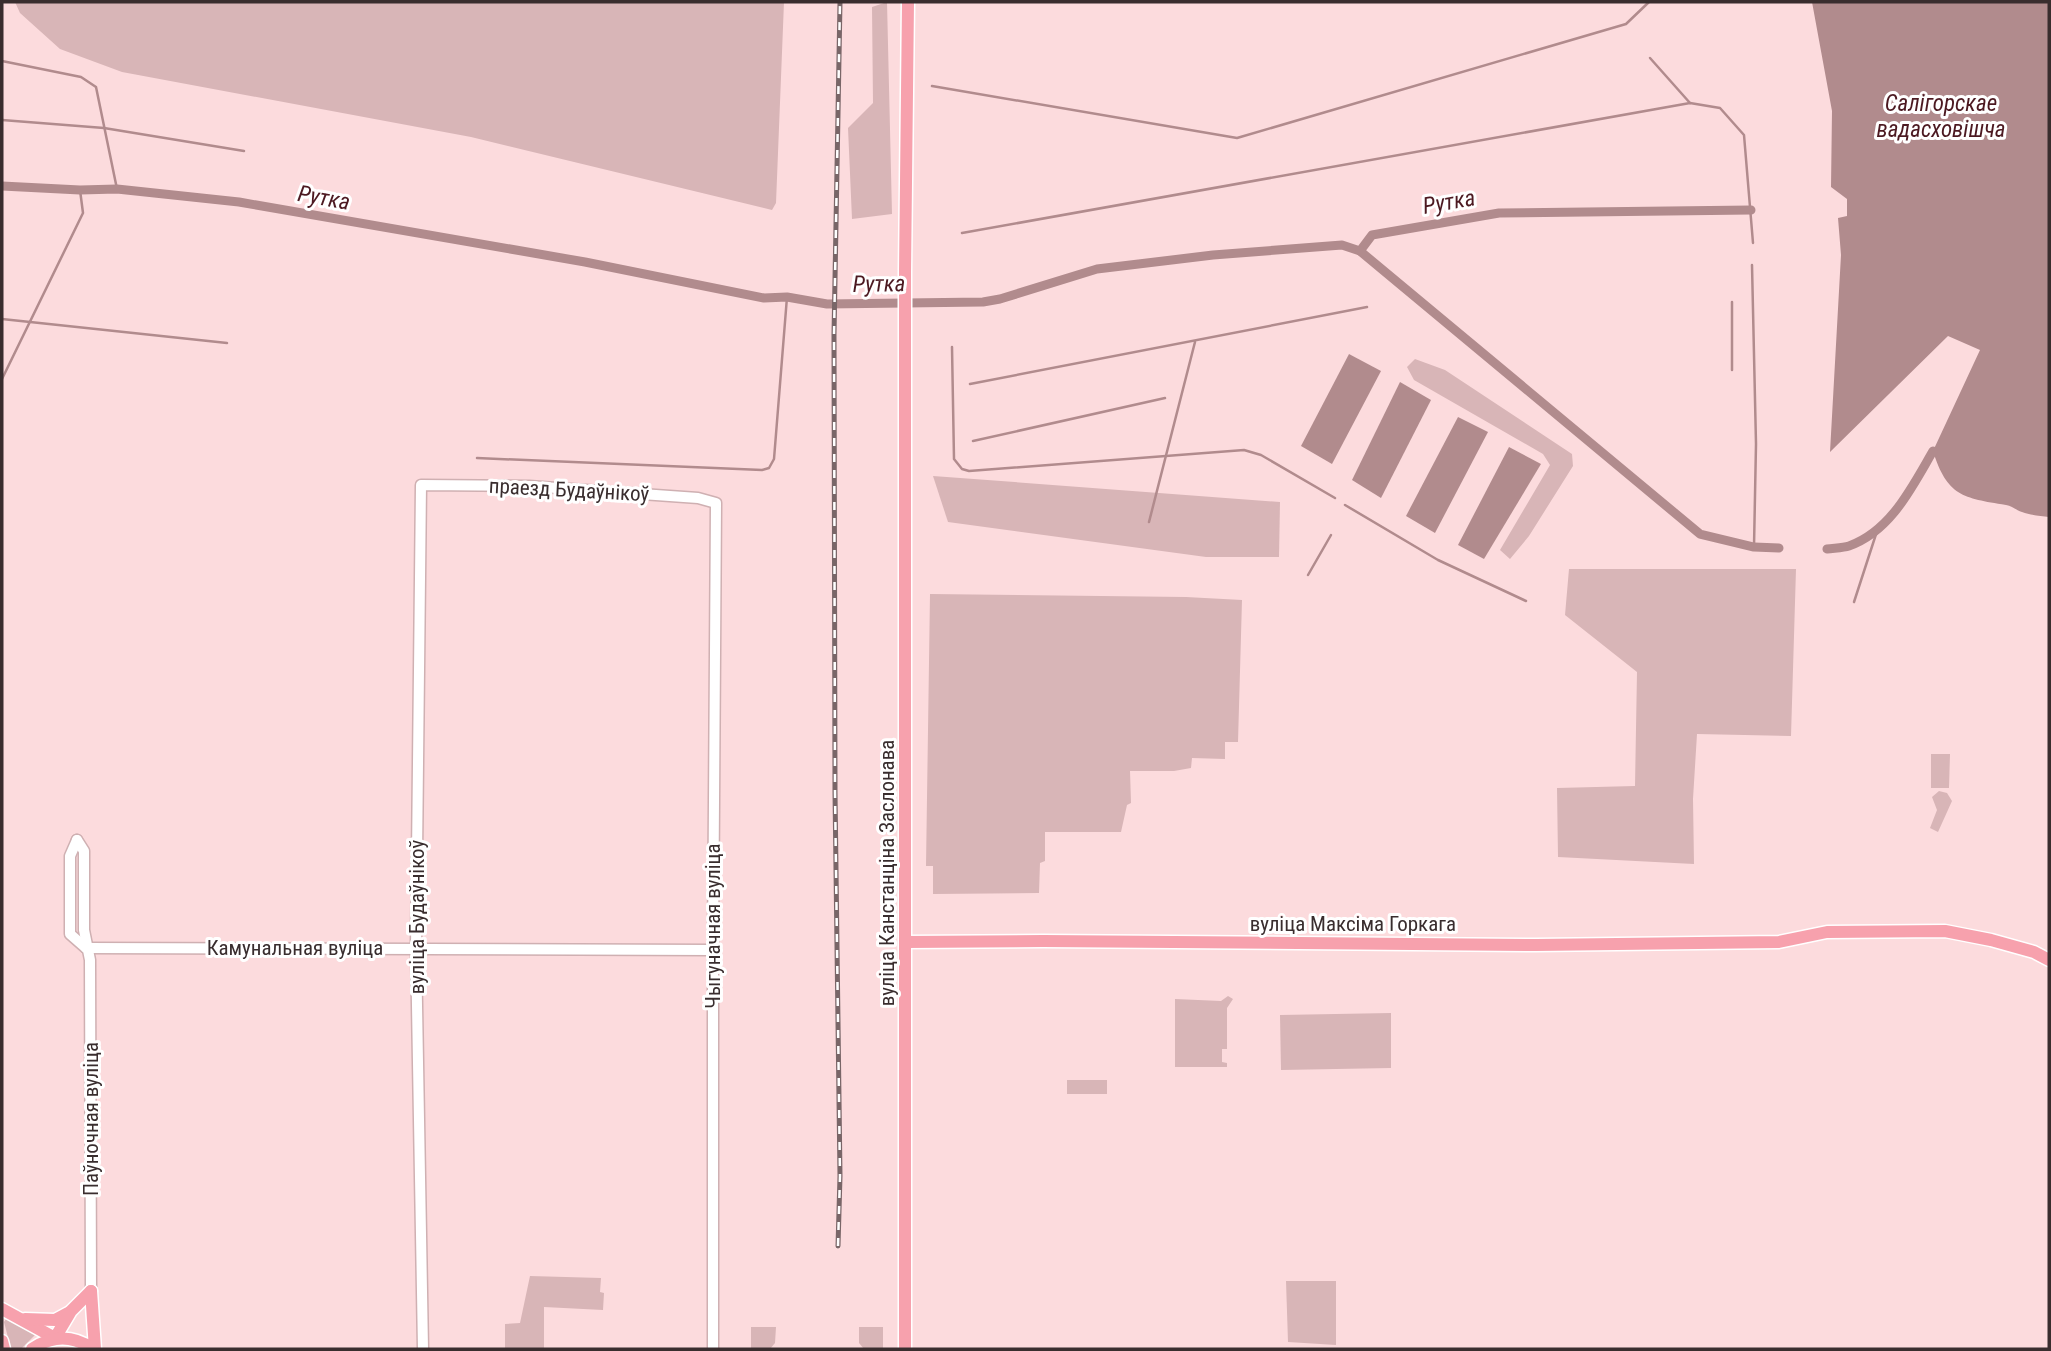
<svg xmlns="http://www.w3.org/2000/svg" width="2051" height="1351" font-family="'Roboto Condensed',sans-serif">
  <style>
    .green { fill: #d8b5b7 }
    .water { fill: #b18b8d }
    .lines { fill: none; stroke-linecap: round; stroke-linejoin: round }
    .stream { stroke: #b18b8d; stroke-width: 2.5 }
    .canal { stroke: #b18b8d; stroke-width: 9 }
    .minor-casing { stroke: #cfb0b2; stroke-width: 13 }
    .major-casing { stroke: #fff; stroke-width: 15 }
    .minor { stroke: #fff; stroke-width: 10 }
    .major { stroke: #f7a1ad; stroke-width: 12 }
    .rail-casing { stroke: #796668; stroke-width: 5 }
    .rail { stroke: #fff; stroke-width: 2.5; stroke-dasharray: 8; stroke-linecap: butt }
    .labels { text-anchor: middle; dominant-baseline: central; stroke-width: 6; stroke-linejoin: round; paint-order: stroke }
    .street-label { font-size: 21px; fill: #392d2e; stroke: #fff }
    .water-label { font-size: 23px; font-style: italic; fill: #4c1921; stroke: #fff }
  </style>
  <rect width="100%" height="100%" fill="#fcdbdd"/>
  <g class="green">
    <path d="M15,2h769l-8,201 -4,7 -301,-73 -349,-65 -62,-23 -40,-36z"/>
    <path d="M887,2l5,212 -40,5 -4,-91 25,-25 -1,-96z"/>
    <path d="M1415,359l30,11 127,84 1,12 -44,70 -19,23 -10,-9 50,-85 -7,-11 -129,-74 -7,-13z"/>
    <path d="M933,476l347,26 -1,55h-73l-258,-35z"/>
    <path d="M1569,569h227l-5,167 -94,-2 -4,65 1,65 -136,-7 -1,-69 78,-2 2,-114 -72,-57z"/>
    <path d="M930,594l256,3 56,3 -4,142h-13v17l-33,-1 -1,10 -17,3h-44l1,32 -4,2 -6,27h-76v29l-5,2 -1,30 -106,1v-28h-7z"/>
    <path d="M1931,754h19l-1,34h-18z"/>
    <path d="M1939,791l8,2 5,8 -14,31 -8,-4 7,-18 -5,-13z"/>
    <path d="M1228,996l5,3 -6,9v41h-5v13l5,1v4h-52v-68l46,2z"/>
    <path d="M1391,1013v55l-110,2 -1,-55z"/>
    <rect x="1067" y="1080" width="40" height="14"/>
    <path d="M530,1276l71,2 -1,14 4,1 -1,17 -59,-3v42h-39v-25l15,-1z"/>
    <path d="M1286,1281h50v64l-48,-3z"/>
    <path d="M6,1319l28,12 1,4 -14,14h-10l-7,-27z"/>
    <path d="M751,1327h25l-1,16 -5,6h-19z"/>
    <path d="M859,1327h24v22h-19l-5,-6z"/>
  </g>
  <g class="water">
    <path d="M1812,2h237v515c-9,-1 -19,-2 -27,-5 -6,-2 -10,-6 -16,-7 -43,-7 -59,-9 -73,-54l47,-101 -32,-14 -118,116 11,-197 -3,-37 9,-2v-17l-16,-12 1,-76z"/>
    <path d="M1349,354l32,17 -49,93 -31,-18z"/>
    <path d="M1400,382l31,18 -50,98 -29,-18z"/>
    <path d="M1458,417l30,15 -53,101 -29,-17z"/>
    <path d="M1509,447l32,17 -57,95 -26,-14z"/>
  </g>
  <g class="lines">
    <g class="stream">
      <path d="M1650,58l40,45"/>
      <path d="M2,61l79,16 15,10 21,102"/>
      <path d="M932,86l305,52 389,-114 23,-22"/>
      <path d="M2,120l102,8 140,23"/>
      <path d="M962,233l728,-130 30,5 24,27 9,108"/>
      <path d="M1752,265l4,179 -2,103"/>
      <path d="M1732,302v68"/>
      <path d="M2,319l225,24"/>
      <path d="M952,347l2,112 8,10 7,2 275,-21 17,5 74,43"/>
      <path d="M2,379l81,-166 -3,-23"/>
      <path d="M970,384l397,-77"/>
      <path d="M973,441l192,-43"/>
      <path d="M477,458l285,12 7,-2 5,-9 13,-162"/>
      <path d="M1345,505l93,55 88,41"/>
      <path d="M1149,522l46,-180"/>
      <path d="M1308,575l23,-40"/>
      <path d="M1854,602l24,-74"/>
    </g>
    <g class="canal">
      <path d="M2,186l78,4 37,-1 122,13 346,60 179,36 23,-1 40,7 156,-2 17,-3 97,-30 116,-14 129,-10 18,6 12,-16 127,-22 252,-3"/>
      <path d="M1360,251l340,283 54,13 25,1"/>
      <path d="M1827,549c7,-1 16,-1 22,-3 42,-15 63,-59 84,-95"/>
    </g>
    <g class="minor-casing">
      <g id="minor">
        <path d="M77,840l7,11v79l6,30 1,331"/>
        <path d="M77,840l-7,16v78l16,14"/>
        <path d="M86,948l627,2"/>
        <path d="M423,1349l-7,-401 5,-463 108,1 169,12 18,5 -3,447v399"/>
      </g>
    </g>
    <g class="major-casing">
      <g id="major">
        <path d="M906,942l137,-1 493,4 243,-3 48,-10 118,-1 46,9 43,12 15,8"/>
        <path d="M91,1291l4,58"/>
        <path d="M2,1309l53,29"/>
        <path d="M25,1319l30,1 13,-7"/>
        <path d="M55,1338l16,-27 20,-20"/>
        <path d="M2,1341l2,8"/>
        <path d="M32,1349c20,-14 41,-14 61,0"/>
        <path d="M905,1349v-1077l3,-270"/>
      </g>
    </g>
    <use href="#minor" class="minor"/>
    <use href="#major" class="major"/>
    <g class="rail-casing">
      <path id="rail" d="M838,1246l2,-70 -5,-384 -1,-457 6,-333"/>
    </g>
    <use href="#rail" class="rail"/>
  </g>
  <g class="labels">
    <g class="street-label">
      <text transform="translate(569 490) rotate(3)">праезд Будаўнікоў</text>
      <text transform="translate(887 873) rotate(-90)">вуліца Канстанціна Заслонава</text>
      <text transform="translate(417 917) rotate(-90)">вуліца Будаўнікоў</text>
      <text x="1353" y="924">вуліца Максіма Горкага</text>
      <text transform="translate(713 926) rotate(-90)">Чыгуначная вуліца</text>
      <text x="295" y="948">Камунальная вуліца</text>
      <text transform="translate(91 1119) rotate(-90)">Паўночная вуліца</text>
    </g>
    <g class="water-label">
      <text x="1941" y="103">Салігорскае<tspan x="1941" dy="26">вадасховішча</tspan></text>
      <text transform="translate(324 198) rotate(10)">Рутка</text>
      <text transform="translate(1449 202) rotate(-10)">Рутка</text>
      <text transform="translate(879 284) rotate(-1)">Рутка</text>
    </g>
  </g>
  <rect width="2051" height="1351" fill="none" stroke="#392d2e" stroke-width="7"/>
</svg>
